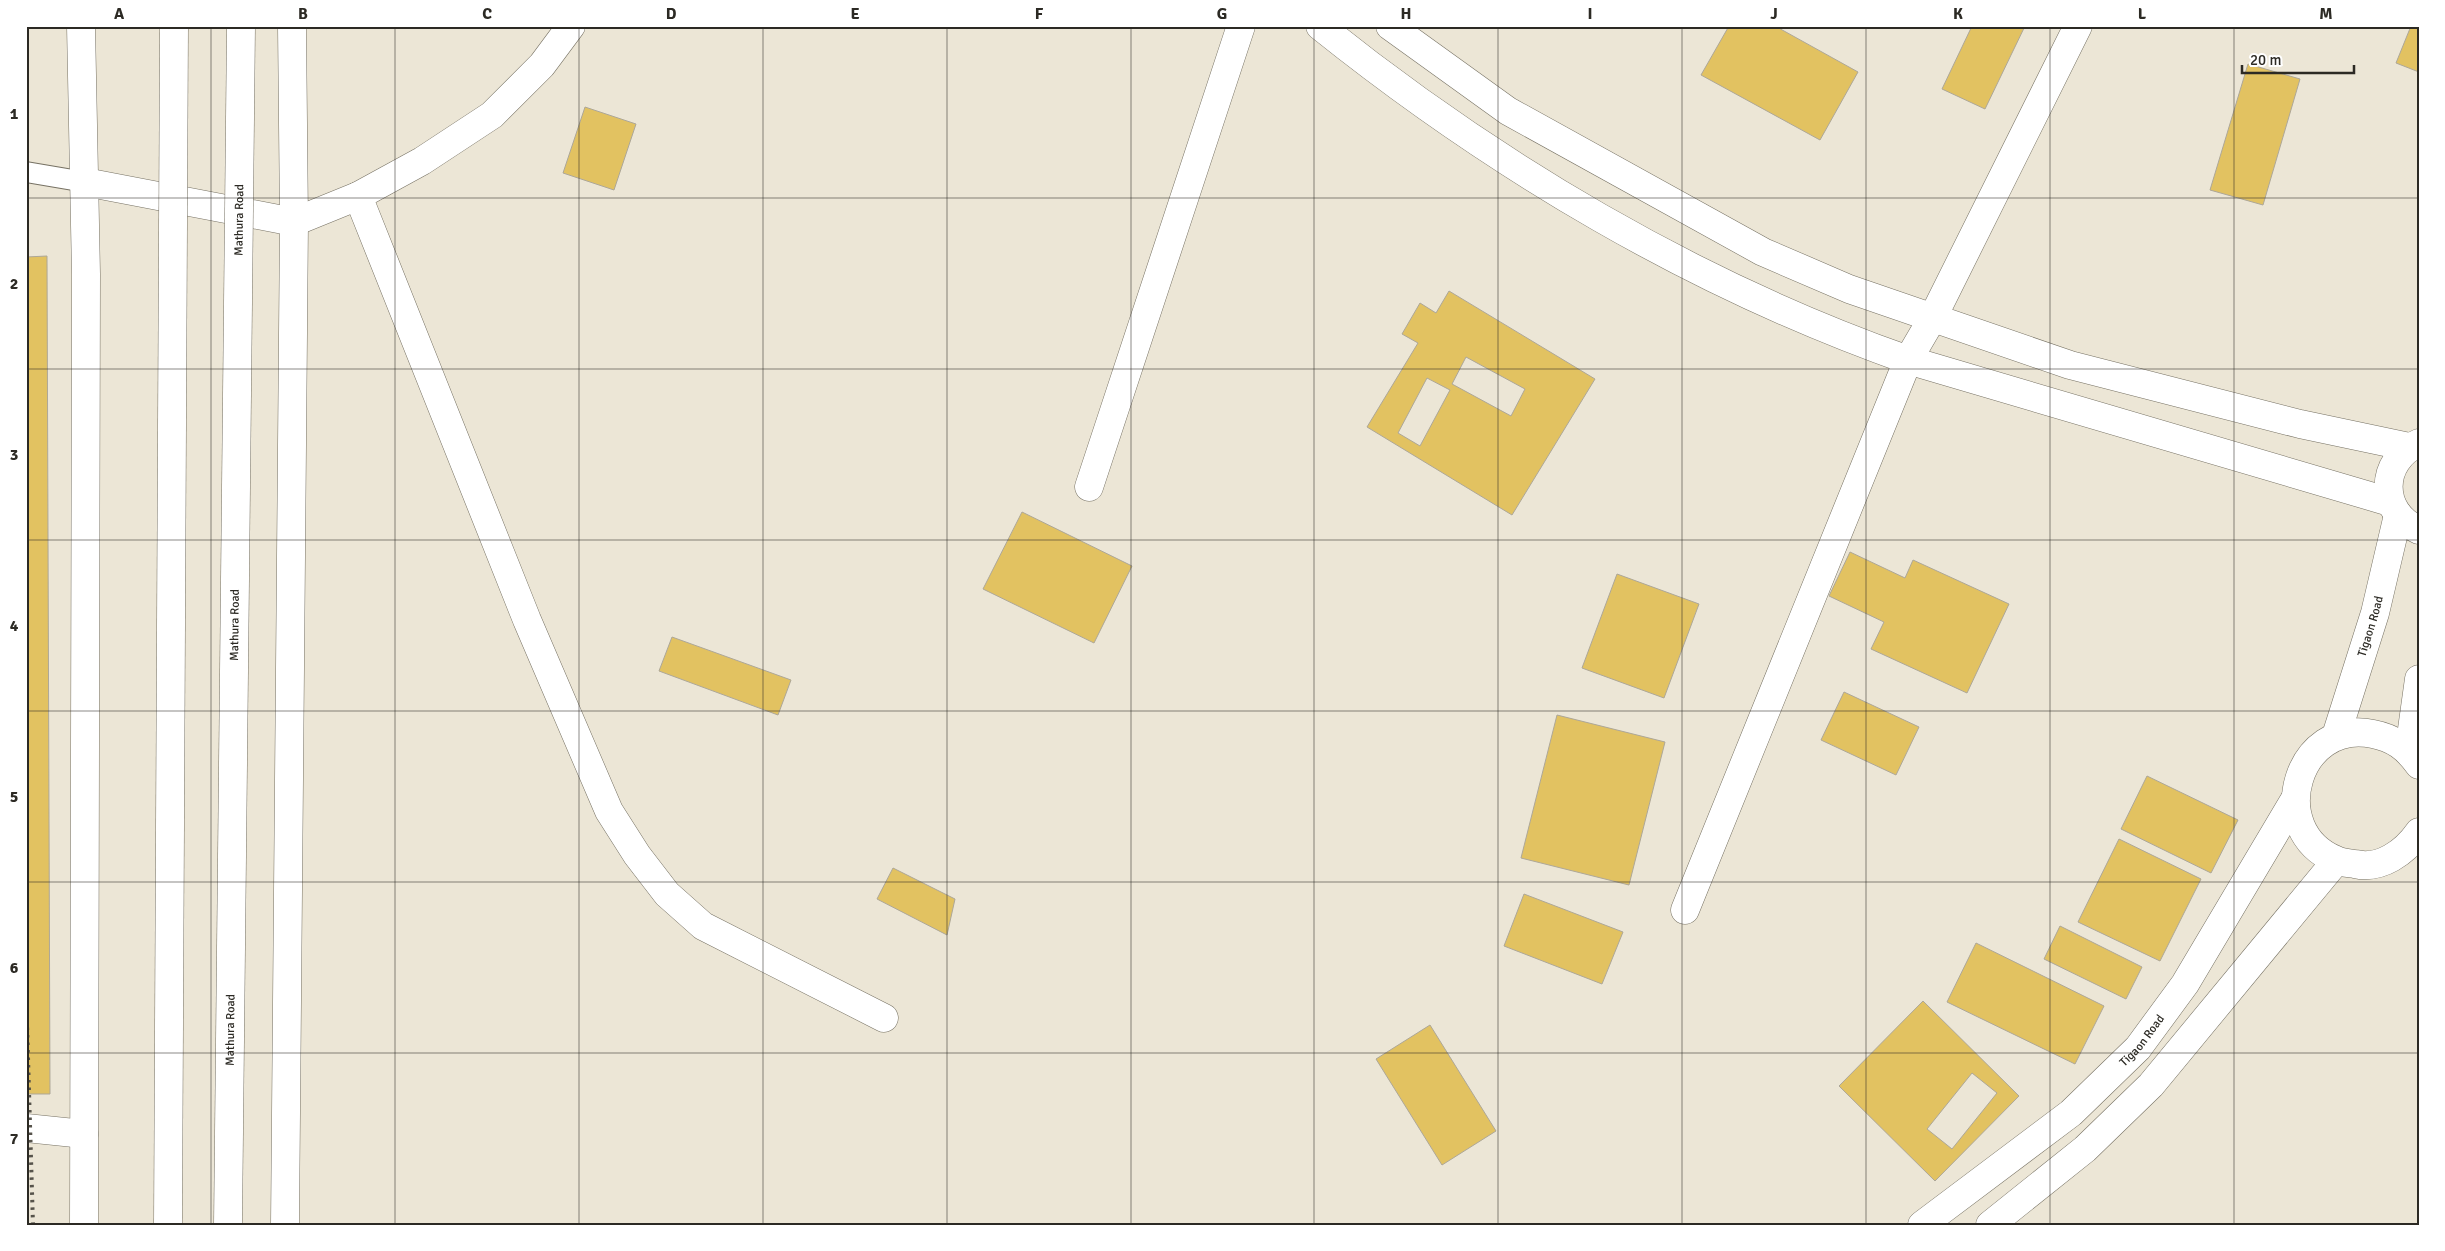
<svg xmlns="http://www.w3.org/2000/svg" width="2445" height="1251" font-family="Signika,sans-serif">
  <style>
    .building { fill: #e2c261; stroke: #ada798; fill-rule: evenodd }
    .lines { fill: none; stroke-linecap: round; stroke-linejoin: round }
    .service-casing { stroke: #767163; stroke-width: 22 }
    .minor-casing { stroke: #767163; stroke-width: 29 }
    .tertiary-casing { stroke: #767163; stroke-width: 29 }
    .secondary-casing { stroke: #767163; stroke-width: 29 }
    .service { stroke: #fff; stroke-width: 20 }
    .minor { stroke: #fff; stroke-width: 28 }
    .tertiary { stroke: #fff; stroke-width: 28 }
    .secondary { stroke: #fff; stroke-width: 28 }
    .rail { stroke: #56534b; stroke-width: 4; stroke-dasharray: 2.5 5; stroke-linecap: butt }
    .trunk-bridge-casing { stroke: #767163; stroke-width: 29; stroke-linecap: butt }
    .trunk-bridge { stroke: #fff; stroke-width: 28 }
    .grid { fill: none; stroke: #2c2a24; stroke-width: 1; stroke-opacity: 0.55 }
    .labels { text-anchor: middle; dominant-baseline: central; stroke-width: 5; stroke-linejoin: round; paint-order: stroke }
    .street-label { font-size: 12px; fill: #2c2a24; stroke: #fff }
    .neatline { fill: none; stroke: #2c2a24; stroke-width: 2 }
    .grid-label { font-size: 16px; text-anchor: middle; font-weight: bold; fill: #2c2a24 }
  </style>
  <rect width="100%" height="100%" fill="#ece6d6"/>
  <g class="building">
    <path d="M1729,26h46l83,46 -38,68 -119,-65z"/>
    <path d="M1972,26h53l-40,83 -43,-20z"/>
    <path d="M2411,26h8v46l-23,-9z"/>
    <path d="M2248,64l52,15 -37,126 -53,-15z"/>
    <path d="M585,107l51,17 -22,66 -51,-17z"/>
    <path d="M47,256l3,838h-24v-837z"/>
    <path d="M1449,291l146,88 -83,136 -145,-88 51,-84 -16,-9 18,-31 16,10zM1466,357l59,32 -14,27 -59,-32zM1427,378l23,12 -30,56 -22,-13z"/>
    <path d="M1022,512l110,54 -38,77 -111,-54z"/>
    <path d="M1850,552l55,26 8,-18 96,44 -42,89 -96,-44 13,-27 -55,-26z"/>
    <path d="M1617,574l82,30 -35,94 -82,-30z"/>
    <path d="M672,637l119,43 -13,35 -119,-44z"/>
    <path d="M1844,692l75,35 -23,48 -75,-35z"/>
    <path d="M1557,715l108,27 -36,143 -108,-27z"/>
    <path d="M2147,776l91,44 -27,53 -90,-44z"/>
    <path d="M2119,839l82,40 -41,82 -82,-39z"/>
    <path d="M893,868l62,31 -8,36 -70,-36z"/>
    <path d="M1524,894l99,38 -21,52 -98,-38z"/>
    <path d="M2060,926l82,41 -16,32 -82,-40z"/>
    <path d="M1976,943l128,63 -29,58 -128,-62z"/>
    <path d="M1923,1001l96,95 -84,85 -96,-95zM1972,1073l25,20 -45,56 -25,-20z"/>
    <path d="M1430,1025l66,106 -54,34 -66,-106z"/>
  </g>
  <g class="lines">
    <g class="service-casing">
      <path id="service" d="M26,172l59,10"/>
    </g>
    <g class="minor-casing">
      <g id="minor">
        <path d="M1320,26c176,141 375,259 588,334l482,142"/>
        <path d="M1390,26l118,85 255,141 86,37 221,76 230,59 109,23"/>
        <path d="M85,182l209,40 64,-26 64,-35 70,-46 50,-50 29,-39"/>
        <path d="M358,196l169,424 82,191 28,44 30,39 36,32 181,92"/>
        <path d="M1089,487l152,-461"/>
        <path d="M1685,910l223,-550 24,-41 146,-293"/>
        <path d="M26,1128l58,6"/>
      </g>
    </g>
    <g class="tertiary-casing">
      <g id="tertiary">
        <path d="M2419,443c-40,17 -41,70 0,87"/>
        <path id="s1" d="M2336,736l39,-123 23,-98"/>
        <path d="M2409,751l10,-72"/>
        <path d="M2419,765c-12,-17 -25,-27 -46,-31 -76,-16 -109,96 -37,126 6,3 13,3 19,4 26,6 50,-12 64,-32"/>
        <path id="s2" d="M1922,1225l149,-112 67,-65 47,-64 110,-185"/>
        <path d="M1990,1225l95,-76 66,-64 185,-224"/>
      </g>
    </g>
    <g class="secondary-casing">
      <g id="secondary">
        <path d="M81,26l5,248 -2,951"/>
        <path d="M285,1225l9,-1003 -2,-196"/>
      </g>
    </g>
    <use href="#service" class="service"/>
    <use href="#minor" class="minor"/>
    <use href="#tertiary" class="tertiary"/>
    <use href="#secondary" class="secondary"/>
    <path class="rail" d="M26,990l7,235"/>
    <g class="trunk-bridge-casing">
      <g id="trunk-bridge">
        <path d="M168,1225l6,-1199"/>
        <path id="s3" d="M228,1225l13,-1199"/>
      </g>
    </g>
    <use href="#trunk-bridge" class="trunk-bridge"/>
  </g>
  <path class="grid" d="M211,26v1199M395,26v1199M579,26v1199M763,26v1199M947,26v1199M1131,26v1199M1314,26v1199M1498,26v1199M1682,26v1199M1866,26v1199M2050,26v1199M2234,26v1199M26,198h2393M26,369h2393M26,540h2393M26,711h2393M26,882h2393M26,1053h2393"/>
  <g class="labels">
    <g class="street-label">
      <text stroke="none"><textPath href="#s3" startOffset="1005">Mathura Road</textPath></text>
      <text stroke="none"><textPath href="#s3" startOffset="600">Mathura Road</textPath></text>
      <text stroke="none"><textPath href="#s1" startOffset="115">Tigaon Road</textPath></text>
      <text stroke="none"><textPath href="#s3" startOffset="195">Mathura Road</textPath></text>
      <text stroke="none"><textPath href="#s2" startOffset="288">Tigaon Road</textPath></text>
    </g>
  </g>
  <rect width="2445" height="1251" fill="none" stroke="#ffffff" stroke-width="55"/>
  <path d="M2242 65v8h112v-8" fill="none" stroke="#2c2a24" stroke-width="2.5"/>
  <text x="2250" y="65" font-size="15" fill="#2c2a24" stroke="#ffffff" stroke-width="4" paint-order="stroke">20 m</text>
  <rect x="28" y="28" width="2390" height="1196" class="neatline"/>
  <g class="grid-label">
    <text x="119" y="19">A</text>
    <text x="303" y="19">B</text>
    <text x="487" y="19">C</text>
    <text x="671" y="19">D</text>
    <text x="855" y="19">E</text>
    <text x="1039" y="19">F</text>
    <text x="1222" y="19">G</text>
    <text x="1406" y="19">H</text>
    <text x="1590" y="19">I</text>
    <text x="1774" y="19">J</text>
    <text x="1958" y="19">K</text>
    <text x="2142" y="19">L</text>
    <text x="2326" y="19">M</text>
    <text x="14" y="119">1</text>
    <text x="14" y="289">2</text>
    <text x="14" y="460">3</text>
    <text x="14" y="631">4</text>
    <text x="14" y="802">5</text>
    <text x="14" y="973">6</text>
    <text x="14" y="1144">7</text>
  </g>
</svg>
